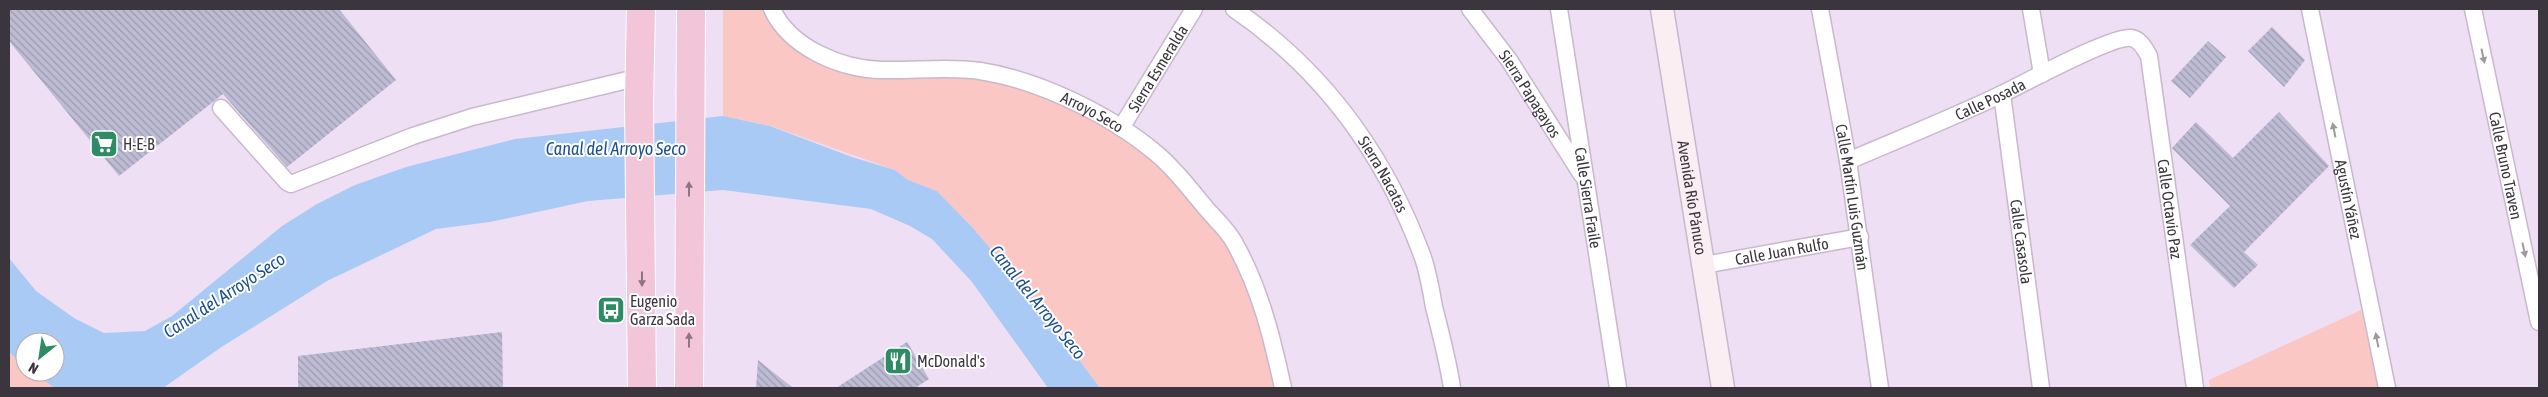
<svg xmlns="http://www.w3.org/2000/svg" width="2548" height="397" font-family="'Asap Condensed',sans-serif">
  <style>
    .park { fill: #fac7c4 }
    .water { fill: #aacaf6 }
    .building { fill: url(#building-back-hatch) }
    .lines { fill: none; stroke-linecap: round; stroke-linejoin: round }
    .street-casing { stroke: #c8b8cc; stroke-width: 19 }
    .secondary-casing { stroke: #c8b8cc; stroke-width: 25 }
    .highway-casing { stroke: #fff; stroke-width: 30 }
    .street { stroke: #fff; stroke-width: 16 }
    .secondary { stroke: #fbeef3; stroke-width: 22 }
    .highway { stroke: #f2c5d8; stroke-width: 28 }
    .oneway { fill: #9d9a9e }
    .oneway2 { fill: #8d7683 }
    .labels { text-anchor: middle; dominant-baseline: central; stroke-width: 4; stroke-linejoin: round; paint-order: stroke }
    .street-label { font-size: 16px; fill: #3b353d; stroke: #fff }
    .poi-label { font-size: 16px; fill: #3b353d; stroke: #fff; text-anchor: start }
    .water-label { font-size: 18px; font-style: italic; fill: #1c4f8e; stroke: #fff }
  </style>
  <defs>
    <pattern id="building-back-hatch" width="6" height="6" patternUnits="userSpaceOnUse" patternTransform="scale(1.25)"><rect width="6" height="6" fill="#bdbcd4"/><path d="M-1 5l2 2M0 0l6 6M5-1l2 2" fill="none" stroke="#9b9aad"/></pattern>
  </defs>
  <rect width="100%" height="100%" fill="#efdff4"/>
  <g class="park">
    <path d="M723,9h49l62,52 152,11 135,56 112,112 50,148h-183l-65,-87 -63,-74 -35,-36 -29,-11 -13,-10 -124,-44 -48,-10z"/>
    <path d="M2361,310l17,78h-168l-1,-8z"/>
    <path d="M9,352l16,14v6h6l25,16h-47z"/>
  </g>
  <path class="water" d="M723,116l47,10 82,31 43,13 13,10 29,11 35,36 63,74 65,87h-52l-76,-106 -40,-43 -22,-13 -39,-17 -148,-19 -135,11 -98,21 -54,7 -109,52 -104,65 -60,42h-108l-24,-16h24v-30h-30v24l-16,-14v-94l27,33 38,27 30,15 41,-2 27,-15 110,-90 35,-22 38,-19 51,-18 109,-28z"/>
  <g class="building">
    <path d="M9,9h330l57,71 -109,87 -64,-73 -104,82 -110,-135z"/>
    <path d="M2272,27l33,33 -21,27 -36,-36z"/>
    <path d="M2208,41l18,16 -36,41 -19,-17z"/>
    <path d="M2279,112l50,54 -85,86 14,13 -24,23 -44,-43 40,-39 -58,-58 24,-26 37,36z"/>
    <path d="M502,332l1,56h-205v-32z"/>
    <path d="M907,342l22,37 -14,9h-79z"/>
    <path d="M758,360l35,28h-37z"/>
  </g>
  <g class="lines">
    <g class="street-casing">
      <g id="street">
        <path id="s1" d="M772,9c18,39 69,60 110,61 33,1 65,-4 98,1 59,9 131,44 177,83 18,15 33,35 48,53 9,11 22,22 29,35 26,46 38,95 49,146"/>
        <path id="s2" d="M1234,9c89,61 150,144 188,246 6,16 9,35 12,52 7,27 14,54 18,81"/>
        <path id="s3" d="M1470,9l39,51 73,115"/>
        <path id="s4" d="M1559,9l59,379"/>
        <path id="s5" d="M1820,9l28,152 32,227"/>
        <path d="M2031,9l11,65"/>
        <path id="s6" d="M2310,9l77,379"/>
        <path id="s7" d="M2473,9l66,313"/>
        <path id="s8" d="M2002,94l39,294"/>
        <path d="M221,108l66,74 4,2 122,-48 59,-19 168,-40"/>
        <path id="s9" d="M1121,128l73,-119"/>
        <path id="s10" d="M1848,161c51,-22 104,-43 154,-67 21,-10 111,-59 129,-56 9,1 14,11 18,18l46,332"/>
        <path id="s11" d="M1704,265l156,-28"/>
      </g>
    </g>
    <g class="secondary-casing">
      <g id="secondary">
        <path id="s12" d="M1662,9l61,379"/>
      </g>
    </g>
    <g class="highway-casing">
      <g id="highway">
        <path d="M641,9l-2,94 3,285"/>
        <path d="M689,388l2,-379"/>
      </g>
    </g>
    <use href="#street" class="street"/>
    <use href="#secondary" class="secondary"/>
    <use href="#highway" class="highway"/>
  </g>
  <defs><path id="oneway-solid" d="M-6-.8H1V-3.2L6.5 0L1 3.2V.8H-6Z" transform="scale(1.25)"/></defs>
  <g class="oneway">
    <use href="#oneway-solid" transform="translate(2483 56) rotate(78)"/>
    <use href="#oneway-solid" transform="translate(2334 130) rotate(-101)"/>
    <use href="#oneway-solid" transform="translate(2524 250) rotate(78)"/>
    <use href="#oneway-solid" transform="translate(2377 340) rotate(-101)"/>
  </g>
  <g class="oneway2">
    <use href="#oneway-solid" transform="translate(689 189) rotate(-90)"/>
    <use href="#oneway-solid" transform="translate(642 279) rotate(90)"/>
    <use href="#oneway-solid" transform="translate(689 340) rotate(-90)"/>
  </g>
  <defs>
    <g id="supermarket-square" transform="scale(1.4375)"><rect x="-9" y="-9" width="18" height="18" rx="4" fill="#2e8c64" stroke="#fff"/><path d="M-6-5.5h2.5l.6 2H6L4.5 2H-2.5L-4.4-4H-6ZM-1.5 3.2a1.3 1.3 0 1 0 .1 0ZM3 3.2a1.3 1.3 0 1 0 .1 0Z" fill="#fff"/></g>
    <g id="bus-square" transform="scale(1.4375)"><rect x="-9" y="-9" width="18" height="18" rx="4" fill="#2e8c64" stroke="#fff"/><path d="M-5-6H5V4H4V6H2V4H-2V6H-4V4H-5ZM-3.5-4V0h7V-4ZM-3.5 1.2v1.5H-2V1.2ZM2 1.2v1.5H3.5V1.2Z" fill="#fff"/></g>
    <g id="restaurant-square" transform="scale(1.4375)"><rect x="-9" y="-9" width="18" height="18" rx="4" fill="#2e8c64" stroke="#fff"/><path d="M-5-6h1v4h1v-4h1v4h1v-4h1v5L-1.5 .5V6h-2V.5L-5-1ZM5-6V6H3V1.5H1.5Q1.5-4 5-6Z" fill="#fff"/></g>
  </defs>
  <g fill-rule="evenodd">
    <use href="#supermarket-square" x="104" y="144"/>
    <use href="#bus-square" x="611" y="310"/>
    <use href="#restaurant-square" x="898" y="361"/>
  </g>
  <g class="labels">
    <g class="street-label">
      <text stroke="none"><textPath href="#s9" startOffset="70">Sierra Esmeralda</textPath></text>
      <text stroke="none"><textPath href="#s3" startOffset="104">Sierra Papagayos</textPath></text>
      <text stroke="none"><textPath href="#s10" startOffset="155">Calle Posada</textPath></text>
      <text stroke="none"><textPath href="#s1" startOffset="350">Arroyo Seco</textPath></text>
      <text stroke="none"><textPath href="#s7" startOffset="160">Calle Bruno Traven</textPath></text>
      <text stroke="none"><textPath href="#s2" startOffset="225">Sierra Nacatas</textPath></text>
      <text stroke="none"><textPath href="#s4" startOffset="191">Calle Sierra Fraile</textPath></text>
      <text stroke="none"><textPath href="#s12" startOffset="191">Avenida Río Pánuco</textPath></text>
      <text stroke="none"><textPath href="#s5" startOffset="191">Calle Martín Luis Guzmán</textPath></text>
      <text stroke="none"><textPath href="#s6" startOffset="194">Agustín Yáñez</textPath></text>
      <text stroke="none"><textPath href="#s10" startOffset="490">Calle Octavio Paz</textPath></text>
      <text stroke="none"><textPath href="#s8" startOffset="149">Calle Casasola</textPath></text>
      <text stroke="none"><textPath href="#s11" startOffset="79">Calle Juan Rulfo</textPath></text>
    </g>
    <g class="poi-label">
      <text x="123" y="144">H-E-B</text>
      <text x="630" y="301">Eugenio<tspan x="630" dy="18">Garza Sada</tspan></text>
      <text x="917" y="361">McDonald's</text>
    </g>
    <g class="water-label">
      <text x="616" y="148">Canal del Arroyo Seco</text>
      <text transform="translate(224 295) rotate(-33)">Canal del Arroyo Seco</text>
      <text transform="translate(1038 302) rotate(51)">Canal del Arroyo Seco</text>
    </g>
  </g>
  <rect width="2548" height="397" fill="none" stroke="#3b353d" stroke-width="20"/>
  <g transform="translate(40 357) rotate(210)"><circle r="24" fill="#ffffff" stroke="#b1aeb1"/>
  <path d="M0-4L9 19L0 12L-9 19Z" fill="#2e8c64"/>
  <text y="-8" font-size="14" font-weight="bold" text-anchor="middle" fill="#3b353d">N</text>
  </g>
</svg>
